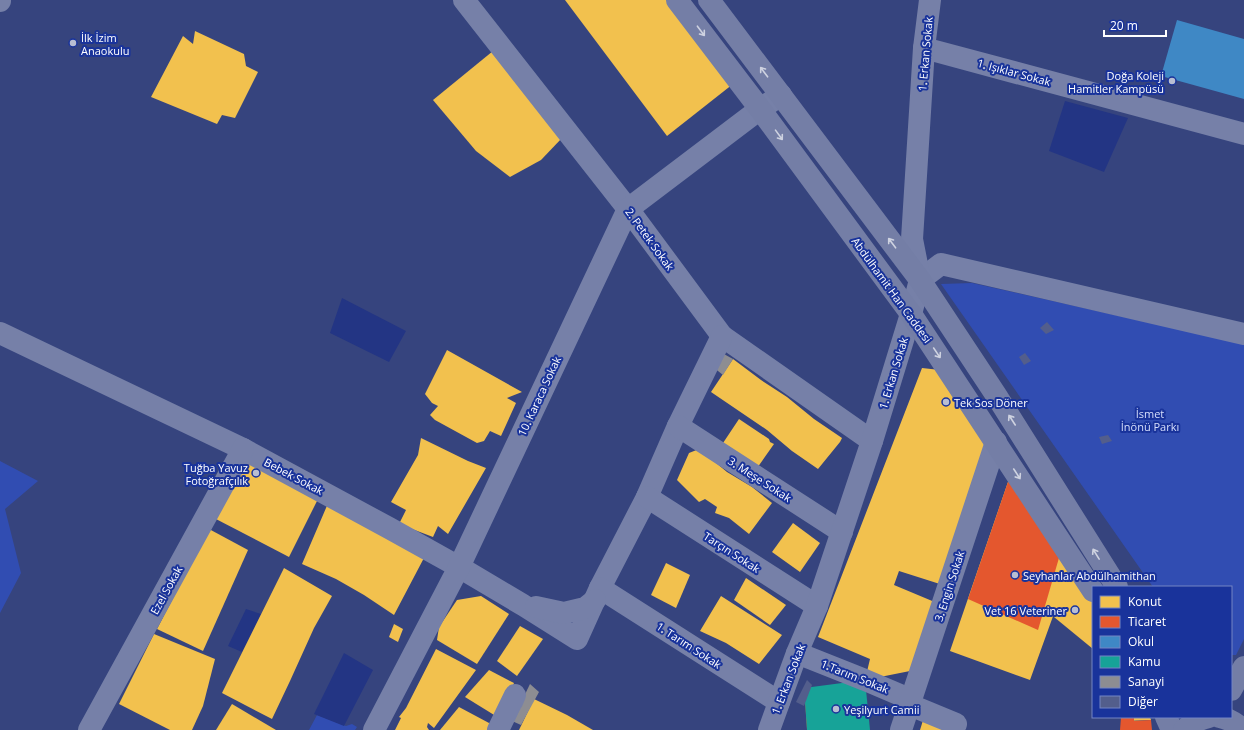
<svg xmlns="http://www.w3.org/2000/svg" width="1244" height="730" font-family="'Open Sans',sans-serif">
  <style>
    .green { fill: #314db2 }
    .water { fill: #233584 }
    .homes { fill: #f2c14e }
    .shops { fill: #e4572e }
    .schools { fill: #3f88c5 }
    .public { fill: #17a398 }
    .industry { fill: #8d8d92 }
    .building { fill: #535e8c }
    .lines { fill: none; stroke-linecap: round; stroke-linejoin: round }
    .minor { stroke: #7680a8; stroke-width: 22 }
    .major { stroke: #747ea6; stroke-width: 22 }
    .oneway { stroke: #ced2e0 }
    .poi-dot { fill: #b9bed2; stroke: #19339b; stroke-width: 1.5 }
    .labels { text-anchor: middle; dominant-baseline: central; stroke-width: 4; stroke-linejoin: round; paint-order: stroke }
    .poi-label { font-size: 11px; fill: #fff; stroke: #19339b; text-anchor: start }
    .street-label { font-size: 11px; fill: #fff; stroke: #19339b }
    .park-label { font-size: 11px; fill: #d7dffc; stroke: #19339b }
  </style>
  <rect width="100%" height="100%" fill="#36447e"/>
  <g class="green">
    <path d="M972,283l272,61v295l-8,16h-5v-68h-78l-212,-303z"/>
    <path d="M0,461l38,20 -33,28 16,64 -21,40z"/>
    <path d="M317,715l29,11 6,-2 5,3 -2,3h-46z"/>
  </g>
  <g class="water">
    <path d="M1065,101l63,17 -24,54 -55,-21z"/>
    <path d="M342,298l64,33 -17,31 -59,-29z"/>
    <path d="M246,609l15,5 -19,38 -14,-6z"/>
    <path d="M344,653l29,17 -29,56 -30,-12z"/>
  </g>
  <g class="homes">
    <path d="M565,0h105l63,84 -66,52z"/>
    <path d="M195,31l49,23 2,12 12,6 -23,46 -13,-3 -5,9 -66,-27 32,-61 10,8z"/>
    <path d="M493,51l69,87 -21,22 -31,17 -34,-26 -43,-51z"/>
    <path d="M447,350l75,42 -15,6 9,5 -15,33 -11,-5 -6,10 -7,2 -42,-23 -5,-5 8,-9 -6,-3 -7,-9z"/>
    <path d="M733,359l28,21 26,17 27,22 28,19 -2,4 -22,27 -26,-18 -25,-21 -56,-38z"/>
    <path d="M922,368l27,3 47,71 -53,143 -44,-14 -5,14 43,18 -27,68 -45,9 5,-21 -52,-22z"/>
    <path d="M739,419l30,20 1,3 4,2 -19,27 -34,-25z"/>
    <path d="M421,438l47,23 18,7 -38,66 -10,-8 -5,11 -34,-13 7,-14 -15,-8 27,-47z"/>
    <path d="M699,449l28,23 25,15 20,16 -23,31 -20,-16 -14,-5 2,-6 -12,-8 -6,3 -22,-22 12,-27z"/>
    <path d="M247,453l73,42 -31,62 -75,-39z"/>
    <path d="M1009,479l63,87 21,37v46l-39,-32 2,-9 -26,72 -80,-29z"/>
    <path d="M329,501l96,55 -31,59 -30,-20 -28,-16 -34,-15z"/>
    <path d="M793,523l27,20 -20,29 -28,-20z"/>
    <path d="M209,529l39,21 -45,101 -46,-22z"/>
    <path d="M666,563l24,12 -14,33 -25,-13z"/>
    <path d="M284,568l48,28 -18,32 -24,53 -18,38 -50,-26z"/>
    <path d="M746,578l40,27 -16,20 -36,-25z"/>
    <path d="M481,596l28,18 -32,50 -40,-24 2,-13 18,-27z"/>
    <path d="M721,596l61,39 -23,29 -33,-21 -26,-12z"/>
    <path d="M394,624l9,5 -5,13 -9,-5z"/>
    <path d="M520,626l23,13 -26,37 -20,-15z"/>
    <path d="M154,634l61,25 -12,47 -11,24h-22l-51,-26z"/>
    <path d="M436,649l40,21 -42,58 -6,-5 -1,4 2,3h-34l6,-12 -2,-1 7,-9z"/>
    <path d="M489,670l25,13 -15,35 -34,-21z"/>
    <path d="M534,699l33,16 26,15h-74z"/>
    <path d="M232,704l44,26h-60z"/>
    <path d="M459,707l30,16 1,7h-50z"/>
    <path d="M924,717l31,13h-35z"/>
    <path d="M1126,717h24l1,3 -25,1z"/>
  </g>
  <g class="shops">
    <path d="M1009,479l52,72 -23,79 -70,-31z"/>
    <path d="M828,693l8,20 -1,17h-28l-2,-30z"/>
    <path d="M1121,717h13v4l17,-1 1,10h-32z"/>
  </g>
  <path class="schools" d="M1177,20l67,19v60l-83,-23z"/>
  <path class="public" d="M865,680l5,50h-63l-3,-42z"/>
  <g class="industry">
    <path d="M722,353l11,6 -10,16 -10,-8z"/>
    <path d="M530,684l9,8 -18,33 -9,-4z"/>
  </g>
  <g class="building">
    <path d="M1047,322l7,8 -8,4 -6,-6z"/>
    <path d="M1025,353l6,8 -7,4 -5,-8z"/>
    <path d="M1108,435l4,6 -10,3 -3,-7z"/>
    <path d="M807,680l5,5 -8,21 -8,-4z"/>
  </g>
  <g class="lines">
    <g class="minor">
      <path d="M464,0l164,209 94,127 150,105"/>
      <path d="M0,1v-1"/>
      <path d="M924,48l320,86"/>
      <path d="M920,280l21,-16 303,70"/>
      <path d="M0,333l243,116 146,79 70,39 64,38 54,34 23,-51 47,-91 31,-71 44,-90"/>
      <path d="M678,426l164,106"/>
      <path d="M647,497l170,109"/>
      <path d="M600,588l179,114"/>
      <path d="M536,607l28,6 21,-5 10,-8"/>
      <path d="M797,653l68,27 47,20"/>
      <path d="M910,705l46,19"/>
      <path d="M89,730l154,-281"/>
      <path d="M374,730l85,-163 169,-358 132,-100 21,-14"/>
      <path d="M498,730l17,-35 -3,7"/>
      <path d="M769,730l28,-77 20,-47 55,-165 39,-127 9,-34 -8,-41 12,-191 6,-48"/>
      <path d="M901,730l95,-288"/>
    </g>
    <g class="major">
      <path d="M677,0l83,109 151,205 182,277"/>
      <path d="M709,0l211,280 76,115 121,192"/>
      <path d="M1231,690l13,-23"/>
      <path d="M1166,717l6,13"/>
      <path d="M1220,717c9,2 16,6 23,13"/>
      <path d="M1184,730c8,-7 15,-11 25,-13"/>
    </g>
  </g>
  <defs><path id="oneway-shaft" d="M-6 0H5M1.5-3L5.5 0L1.5 3" fill="none" stroke-width="1.6" stroke-linecap="round" stroke-linejoin="round"/></defs>
  <g class="oneway">
    <use href="#oneway-shaft" transform="translate(701 31) rotate(53)"/>
    <use href="#oneway-shaft" transform="translate(764 72) rotate(-127)"/>
    <use href="#oneway-shaft" transform="translate(779 135) rotate(54)"/>
    <use href="#oneway-shaft" transform="translate(892 243) rotate(-127)"/>
    <use href="#oneway-shaft" transform="translate(937 353) rotate(56)"/>
    <use href="#oneway-shaft" transform="translate(1012 420) rotate(-123)"/>
    <use href="#oneway-shaft" transform="translate(1017 474) rotate(57)"/>
    <use href="#oneway-shaft" transform="translate(1096 554) rotate(-122)"/>
  </g>
  <g class="poi-dot">
    <circle cx="73" cy="43" r="4"/>
    <circle cx="1172" cy="81" r="4"/>
    <circle cx="946" cy="402" r="4"/>
    <circle cx="256" cy="473" r="4"/>
    <circle cx="1015" cy="575" r="4"/>
    <circle cx="1075" cy="610" r="4"/>
    <circle cx="836" cy="709" r="4"/>
  </g>
  <g class="labels">
    <g class="poi-label">
      <text x="81" y="37">İlk İzim<tspan x="81" dy="13">Anaokulu</tspan></text>
      <text x="1164" y="75" text-anchor="end">Doğa Koleji<tspan x="1164" dy="13">Hamitler Kampüsü</tspan></text>
      <text x="954" y="402">Tek Sos Döner</text>
      <text x="248" y="467" text-anchor="end">Tuğba Yavuz<tspan x="248" dy="13">Fotoğrafçılık</tspan></text>
      <text x="1023" y="575">Seyhanlar Abdülhamithan</text>
      <text x="1067" y="610" text-anchor="end">Vet 16 Veteriner</text>
      <text x="844" y="709">Yeşilyurt Camii</text>
    </g>
    <g class="street-label">
      <text transform="translate(925 54) rotate(-85)">1. Erkan Sokak</text>
      <text transform="translate(1014 72) rotate(15)">1. Işıklar Sokak</text>
      <text transform="translate(650 239) rotate(54)">2. Petek Sokak</text>
      <text transform="translate(892 290) rotate(54)">Abdülhamit Han Caddesi</text>
      <text transform="translate(893 373) rotate(-73)">1. Erkan Sokak</text>
      <text transform="translate(539 396) rotate(-65)">10. Karaca Sokak</text>
      <text transform="translate(294 476) rotate(28)">Bebek Sokak</text>
      <text transform="translate(760 479) rotate(33)">3. Meşe Sokak</text>
      <text transform="translate(732 552) rotate(33)">Tarçın Sokak</text>
      <text transform="translate(949 586) rotate(-72)">3. Engin Sokak</text>
      <text transform="translate(166 590) rotate(-61)">Ezel Sokak</text>
      <text transform="translate(689 645) rotate(33)">1. Tarım Sokak</text>
      <text transform="translate(855 676) rotate(22)">1.Tarım Sokak</text>
      <text transform="translate(788 679) rotate(-69)">1. Erkan Sokak</text>
    </g>
    <g class="park-label">
      <text x="1150" y="413">İsmet<tspan x="1150" dy="13">İnönü Parkı</tspan></text>
    </g>
  </g>
  <rect x="1092" y="586" width="140" height="132" fill="#19339b" stroke="#7585c3"/>
  <rect x="1100" y="596" width="20" height="12" fill="#f2c14e" stroke="#7585c3"/>
  <text x="1128" y="606" font-size="12" fill="#ffffff">Konut</text>
  <rect x="1100" y="616" width="20" height="12" fill="#e4572e" stroke="#7585c3"/>
  <text x="1128" y="626" font-size="12" fill="#ffffff">Ticaret</text>
  <rect x="1100" y="636" width="20" height="12" fill="#3f88c5" stroke="#7585c3"/>
  <text x="1128" y="646" font-size="12" fill="#ffffff">Okul</text>
  <rect x="1100" y="656" width="20" height="12" fill="#17a398" stroke="#7585c3"/>
  <text x="1128" y="666" font-size="12" fill="#ffffff">Kamu</text>
  <rect x="1100" y="676" width="20" height="12" fill="#8d8d92" stroke="#7585c3"/>
  <text x="1128" y="686" font-size="12" fill="#ffffff">Sanayi</text>
  <rect x="1100" y="696" width="20" height="12" fill="#535e8c" stroke="#7585c3"/>
  <text x="1128" y="706" font-size="12" fill="#ffffff">Diğer</text>
  <path d="M1104 30v6h62v-6" fill="none" stroke="#ffffff" stroke-width="2"/>
  <text x="1110" y="30" font-size="12" fill="#ffffff" stroke="#19339b" stroke-width="3" paint-order="stroke">20 m</text>
</svg>
